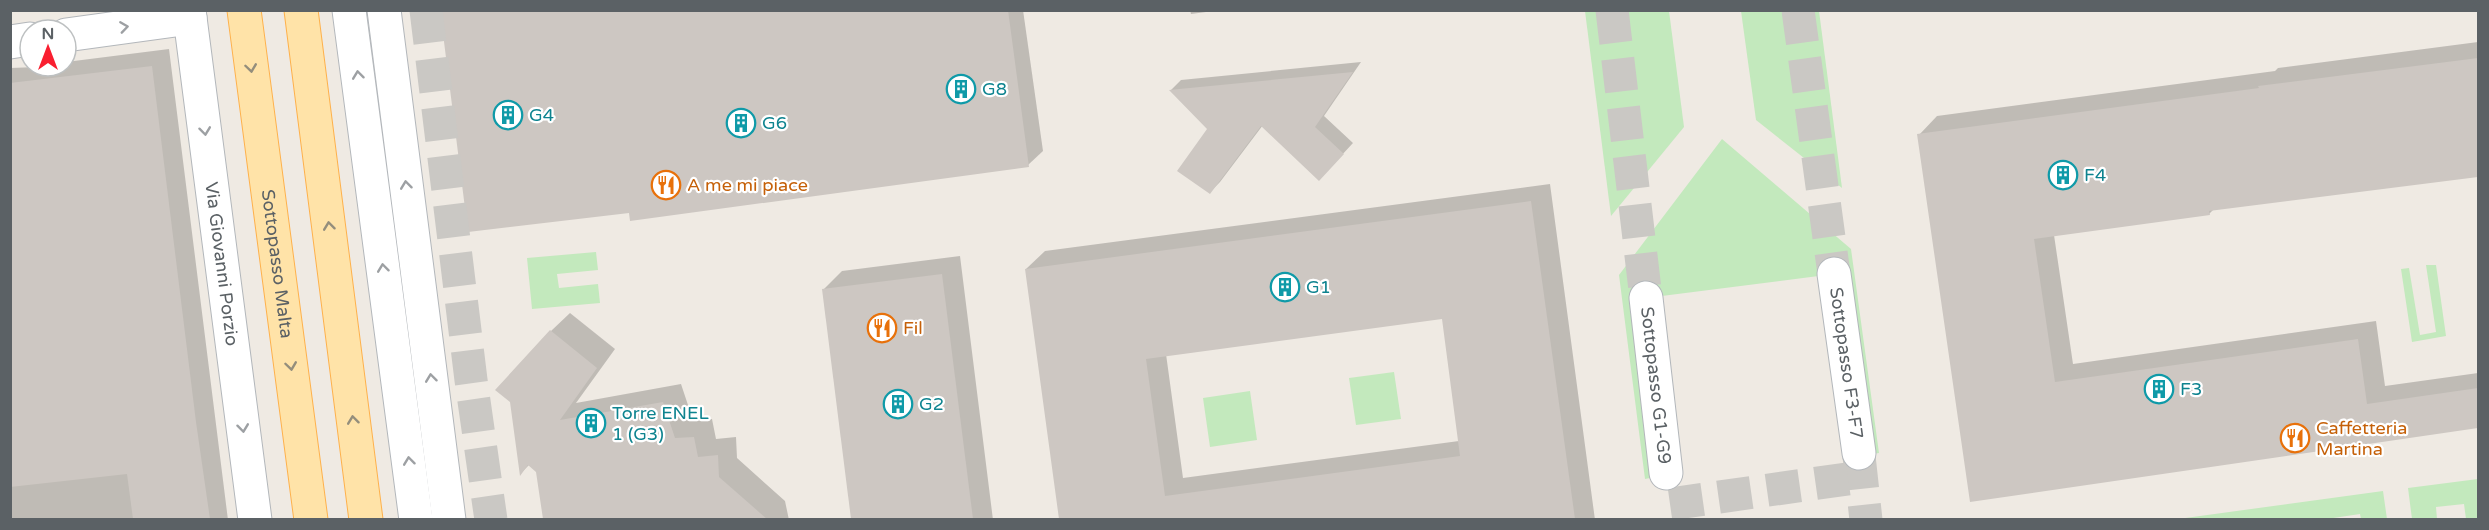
<svg xmlns="http://www.w3.org/2000/svg" width="2489" height="530" font-family="'Varela Round',sans-serif">
  <style>
    .green { fill: #c3e9bd }
    .shadow { fill: #0003; fill-rule: evenodd }
    .building { fill: #cdc7c2; fill-rule: evenodd }
    .lines { fill: none; stroke-linecap: round; stroke-linejoin: round }
    .minor-tunnel { stroke: #cac8c4; stroke-width: 33; stroke-dasharray: 33 16; stroke-linecap: butt }
    .minor-casing { stroke: #b3b7bb; stroke-width: 35 }
    .major-casing { stroke: #feb14c; stroke-width: 35 }
    .minor { stroke: #fff; stroke-width: 33 }
    .major { stroke: #ffe3a8; stroke-width: 33 }
    .oneway { stroke: #9da0a3 }
    .oneway2 { stroke: #948e7c }
    .labels { text-anchor: middle; dominant-baseline: central; stroke-width: 4.5; stroke-linejoin: round; paint-order: stroke }
    .culture-label { font-size: 18px; fill: #0d838f; stroke: #fff; text-anchor: start }
    .food-label { font-size: 18px; fill: #c56008; stroke: #fff; text-anchor: start }
    .street-label { font-size: 18px; fill: #5b6165; stroke: #fff }
  </style>
  <rect width="100%" height="100%" fill="#efeae3"/>
  <g class="green">
    <path d="M1585,11h84l15,116 -73,89z"/>
    <path d="M1741,11h78l23,177 -86,-68z"/>
    <path d="M1722,139l129,110 28,204 -13,2 -32,-181 -188,24 14,178 -15,3 -26,-204z"/>
    <path d="M596,252l2,18 -41,4 2,14 39,-4 2,19 -68,6 -5,-51z"/>
    <path d="M2426,265h10l10,71 -34,6 -11,-73 8,-1 11,67 16,-3z"/>
    <path d="M1394,372l7,47 -45,6 -7,-47z"/>
    <path d="M1250,391l7,49 -47,7 -7,-49z"/>
    <path d="M2478,479v40h-12l-2,-15 -28,3 1,12h-25l-4,-31z"/>
    <path d="M2383,491l4,28h-26l-1,-5 -40,6 -142,-1z"/>
  </g>
  <g class="shadow">
    <path d="M442,10h581l20,141 -15,14 -398,46z"/>
    <path d="M1190,10h31l-30,4z"/>
    <path d="M2478,42v134l-264,33 -5,5 -155,21 19,129 303,-43 9,65 93,-13v54l-507,73 -52,-365 18,-19 338,-45 3,-3z"/>
    <path d="M169,49l59,471h-218v-452l56,-2v-4z"/>
    <path d="M1361,62l-37,54 29,27 -24,26 -66,-44 -43,57 -10,10 -1,-63 -38,-39 10,-10z"/>
    <path d="M1550,184l45,336h-534l-35,-251 19,-18zM1443,318l16,123 -276,37 -17,-124z"/>
    <path d="M960,256l33,264h-140l-29,-231 18,-18z"/>
    <path d="M570,313l45,36 -39,54 105,-19 12,36 19,-1 4,20 20,-2 1,21 48,43 4,19h-245l-6,-48 -9,-7 -8,8 30,-142z"/>
  </g>
  <g class="building">
    <path d="M440,10h568l21,157 -399,54 -1,-8 -161,19z"/>
    <path d="M2478,58v119l-269,34 1,4 -176,24 21,143 303,-43 9,65 111,-16v40l-508,74 -53,-368 342,-46 -1,-2z"/>
    <path d="M152,66l44,356 14,97h-77l-6,-45 -117,13v-404z"/>
    <path d="M1353,72l-38,55 29,27 -25,27 -58,-55 -51,68 -33,-23 30,-42 -38,-39z"/>
    <path d="M1531,201l44,318h-516l-34,-250zM1442,319l18,137 -295,40 -19,-137z"/>
    <path d="M942,274l31,245h-122l-29,-230z"/>
    <path d="M550,330l47,38 -37,52 103,-18 12,36 19,-1 4,20 20,-2 1,22 48,42h-224l-7,-47 -8,-7 -8,11 -10,-74 -15,-12z"/>
  </g>
  <g class="lines">
    <g class="minor-tunnel">
      <path d="M426,10l45,370 20,140"/>
      <path d="M1612,10l34,288"/>
      <path d="M1798,10l36,264"/>
      <path d="M1859,456l7,64"/>
      <path d="M1670,504l191,-27"/>
    </g>
    <g class="minor-casing">
      <g id="minor">
        <path id="s1" d="M189,10l66,510"/>
        <path d="M349,10l67,510"/>
        <path d="M384,10l65,510"/>
        <path d="M66,35l124,-17"/>
        <path d="M10,42l20,-3"/>
        <path id="s2" d="M1834,274l25,179"/>
        <path id="s3" d="M1646,298l20,175"/>
      </g>
    </g>
    <g class="major-casing">
      <g id="major">
        <path id="s4" d="M244,10l67,510"/>
        <path d="M301,10l65,510"/>
      </g>
    </g>
    <use href="#minor" class="minor"/>
    <use href="#major" class="major"/>
  </g>
  <defs><path id="oneway-chevron" d="M-2-3.5L2.5 0L-2 3.5" fill="none" stroke-width="1.6" stroke-linecap="round" stroke-linejoin="round" transform="scale(1.5)"/></defs>
  <g class="oneway">
    <use href="#oneway-chevron" transform="translate(124 27) rotate(-8)"/>
    <use href="#oneway-chevron" transform="translate(358 75) rotate(-97)"/>
    <use href="#oneway-chevron" transform="translate(205 131) rotate(83)"/>
    <use href="#oneway-chevron" transform="translate(406 185) rotate(-97)"/>
    <use href="#oneway-chevron" transform="translate(383 268) rotate(-97)"/>
    <use href="#oneway-chevron" transform="translate(431 378) rotate(-97)"/>
    <use href="#oneway-chevron" transform="translate(243 428) rotate(83)"/>
    <use href="#oneway-chevron" transform="translate(409 461) rotate(-97)"/>
  </g>
  <g class="oneway2">
    <use href="#oneway-chevron" transform="translate(251 68) rotate(82)"/>
    <use href="#oneway-chevron" transform="translate(329 226) rotate(-97)"/>
    <use href="#oneway-chevron" transform="translate(291 366) rotate(82)"/>
    <use href="#oneway-chevron" transform="translate(353 420) rotate(-97)"/>
  </g>
  <defs>
    <g id="building-ring" transform="scale(1.5)"><circle r="9.5" fill="#fff" stroke="#0f9aa8" stroke-width="1.5"/><path d="M-4-6H4V6H1V3H-1V6H-4ZM-2.5-4.3h1.7v1.8h-1.7ZM.8-4.3h1.7v1.8H.8ZM-2.5-1h1.7V.8h-1.7ZM.8-1h1.7V.8H.8Z" fill="#0f9aa8"/></g>
    <g id="restaurant-ring" transform="scale(1.5)"><circle r="9.5" fill="#fff" stroke="#e8710a" stroke-width="1.5"/><path d="M-5-6h1v4h1v-4h1v4h1v-4h1v5L-1.5 .5V6h-2V.5L-5-1ZM5-6V6H3V1.5H1.5Q1.5-4 5-6Z" fill="#e8710a"/></g>
  </defs>
  <g fill-rule="evenodd">
    <use href="#building-ring" x="961" y="89"/>
    <use href="#building-ring" x="508" y="115"/>
    <use href="#building-ring" x="741" y="123"/>
    <use href="#building-ring" x="2063" y="175"/>
    <use href="#restaurant-ring" x="666" y="185"/>
    <use href="#building-ring" x="1285" y="287"/>
    <use href="#restaurant-ring" x="882" y="328"/>
    <use href="#building-ring" x="2159" y="389"/>
    <use href="#building-ring" x="898" y="404"/>
    <use href="#building-ring" x="591" y="423"/>
    <use href="#restaurant-ring" x="2295" y="438"/>
  </g>
  <g class="labels">
    <g class="culture-label">
      <text x="982" y="89">G8</text>
      <text x="529" y="115">G4</text>
      <text x="762" y="123">G6</text>
      <text x="2084" y="175">F4</text>
      <text x="1306" y="287">G1</text>
      <text x="2180" y="389">F3</text>
      <text x="919" y="404">G2</text>
      <text x="612" y="413">Torre ENEL<tspan x="612" dy="21">1 (G3)</tspan></text>
    </g>
    <g class="food-label">
      <text x="687" y="185">A me mi piace</text>
      <text x="903" y="328">Fil</text>
      <text x="2316" y="428">Caffetteria<tspan x="2316" dy="21">Martina</tspan></text>
    </g>
    <g class="street-label">
      <text stroke="none"><textPath href="#s1" startOffset="256">Via Giovanni Porzio</textPath></text>
      <text stroke="none"><textPath href="#s4" startOffset="256">Sottopasso Malta</textPath></text>
      <text stroke="none"><textPath href="#s2" startOffset="90">Sottopasso F3-F7</textPath></text>
      <text stroke="none"><textPath href="#s3" startOffset="88">Sottopasso G1-G9</textPath></text>
    </g>
  </g>
  <rect width="2489" height="530" fill="none" stroke="#5b6165" stroke-width="24"/>
  <g transform="translate(48 48)"><circle r="28" fill="#ffffff" stroke="#bdc0c1" stroke-width="1.5"/>
  <path d="M0-4.5L10 22L0 15L-10 22Z" fill="#f91f30"/>
  <text y="-9" font-size="16" font-weight="bold" text-anchor="middle" fill="#5b6165">N</text>
  </g>
</svg>
